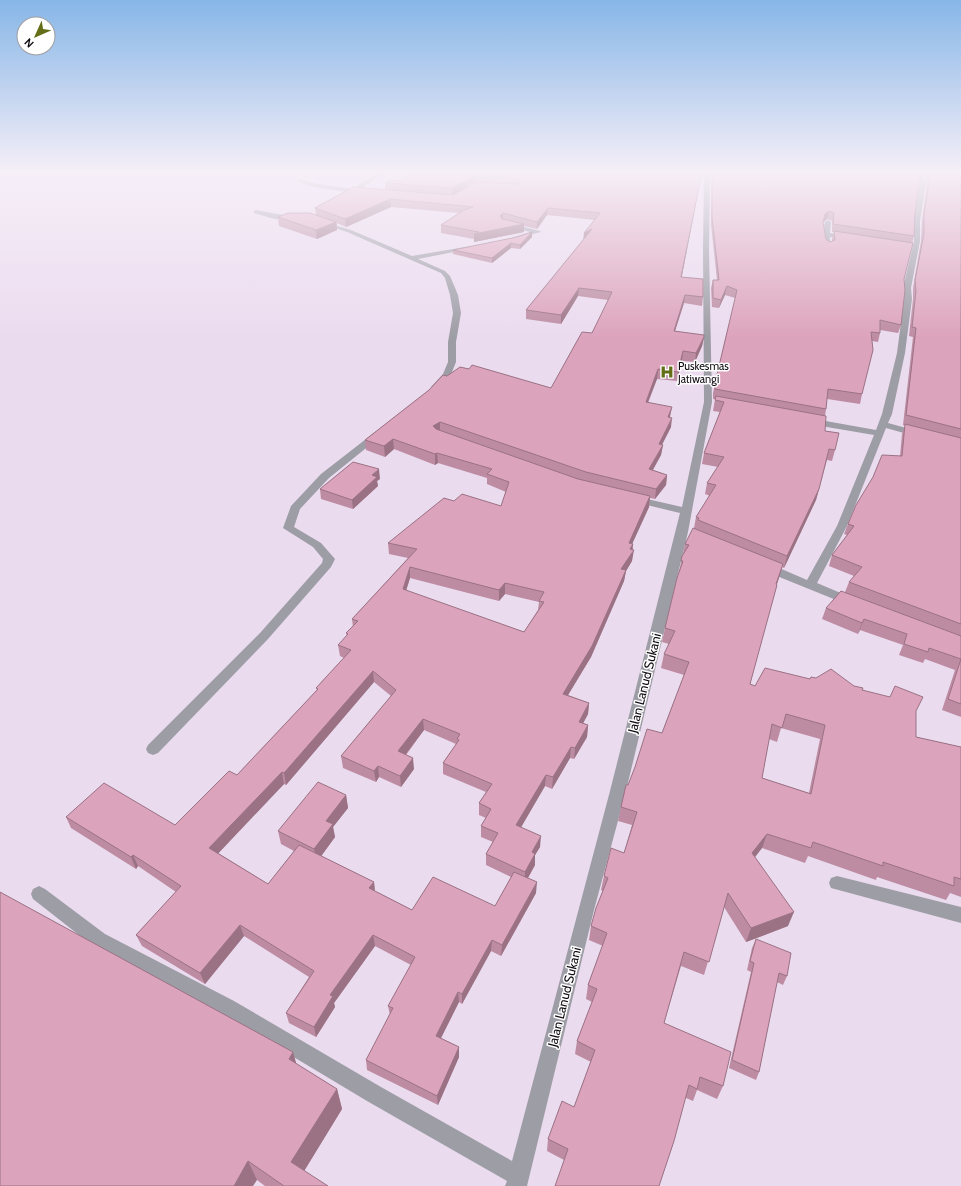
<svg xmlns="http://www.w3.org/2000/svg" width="961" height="1186" font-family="Cabin,sans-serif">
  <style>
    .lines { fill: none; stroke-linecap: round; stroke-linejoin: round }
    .minor { fill: #9d9da6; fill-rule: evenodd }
    .wall { fill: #bd8ca3; fill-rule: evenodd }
    .shaded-wall { fill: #9a7284 }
    .building { fill: #dca3bd; stroke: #9a7284; fill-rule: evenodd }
    .labels { text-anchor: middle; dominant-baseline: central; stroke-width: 3; stroke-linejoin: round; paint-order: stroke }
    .far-poi-label { font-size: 11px; fill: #0f0b11; stroke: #fff; text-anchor: start }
    .street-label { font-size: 13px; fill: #0f0b11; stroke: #fff }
  </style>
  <rect width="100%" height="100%" fill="#ebdbef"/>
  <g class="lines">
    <g class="minor">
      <path d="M379,172h7l-27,18 5,1 1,1c-3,2 -11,2 -15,3l-3,-2 1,-1 -35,-5 -17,-6 3,-2 14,4 39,6z"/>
      <path d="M704,172h6l-1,77 3,153 -24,130 -62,259 -32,119 -67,276h-22l2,-5 -140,-80 -147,-88 -127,-67 -60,-47 -2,-5 2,-5 6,-3 6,3 60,45 129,67 147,86 131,74 98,-370 70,-278 -50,-12 -1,-2 5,-3 48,11 22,-105 -1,-153z"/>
      <path d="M914,172h6l6,11 -6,38v20l-9,47 1,11 -7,54 -13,61 -4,9 33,9 2,2 -5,3 -32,-9 -39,98 -30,57 38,16 2,3 -2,3 -4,1 -89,-36 -2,-3 2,-3h8l37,16 30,-54 37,-91 -65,-11 -3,-1 -2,-2 2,-2 3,-1 67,12 6,-16 15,-61 7,-54 -1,-11 11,-47v-20l6,-38z"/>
      <path d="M256,210c7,2 37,6 39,8 -10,6 -30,-2 -41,-5v-2z"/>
      <path d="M828,220l3,2 -1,11 20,4v2l-20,-2v6h-4l-3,-13 2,-8z"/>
      <path d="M320,221l31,9 61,26 59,-10v2l-2,1 -51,10 27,12 5,5 8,19 3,18 -5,29v20l-6,15 -12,12 -3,1 -4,-3 12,-13 5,-12v-20l5,-29 -3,-18 -5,-17 -4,-5 -94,-41 -27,-9z"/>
      <path d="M508,223l32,8 1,1 -27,7v-2l16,-5 -24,-6 -1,-1z"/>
      <path d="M378,431l5,3 -2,2 -52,42 -29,31 -6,18 27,16 14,16 -4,8 -63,72 -110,114 -5,2 -5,-2 -2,-4 2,-4 112,-112 62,-70 1,-4 -10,-12 -30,-19 8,-22 30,-32 54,-42z"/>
      <path d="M837,876l124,31v16l-130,-35 -2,-5 2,-5z"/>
    </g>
  </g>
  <g class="wall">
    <path d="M702,172l-21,106 22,19 -1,9 -18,-3 -9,28 29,6 -2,9 -7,16 -13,-1 -5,20 -20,-2 -9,24 22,14 1,10 -9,18h1l-2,10 -8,15 14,5 -1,10 -11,14 -5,-1 -1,9 -17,37h1l-1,17 -6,10 -2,10 -33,76 -23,38 21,8 -1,11 -5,9 5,2 -1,12 -13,22 -4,-1 -18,31 -7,-3 -24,41 19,20 -5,8v10l-7,13 8,15 -35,63 -10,-5 -29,53 -3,-2 -18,36 18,9v10l-21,48 -71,-35 -1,-10 24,-45 -2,-9 23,-41 -36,-19 -41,57 1,4 -19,30 -27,-14 -3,-10 23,-36 -65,-41 -39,48 -63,-38 -6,-11 40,-43 -38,-26 -2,3 -65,-41 -5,-11 109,8 62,-50 80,-85 -1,-2 28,-30 -4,-2 -2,-11 9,-9 -1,-3 7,-6 -1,-8 56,-61 -19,-4 -1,-11 66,-42 47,5 5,-14 -19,-8v-6l-49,-15 -3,2 -41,-16 -9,8 -19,-7 -1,-10 82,-64 22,-7 82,19 41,-55 16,-33 -30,-4 -17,28 -35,-5v-9l57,-70 12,-20 -48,-5 -10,14 -13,-3v6l-50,10v-3l-33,-6v-8l18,-12 -68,-6 -45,20 -9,-4v7l-20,9 -38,-13 -1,-9 38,-2 -1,-7 70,-18v-7l15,-2 15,-6zM476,182h1l-25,13zM410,578l89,23 6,-7 34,8 -1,8 -14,22 -118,-41zM374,682l17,14 -50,60 2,12 33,14 3,-5 22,10 13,-18 -8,-14 18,-25 32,14 -13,19v11l43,18 -7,11v12l7,3 -5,8v11l12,5 -7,12v11l25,12 -16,29 -83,4 -37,-19 -1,-9 -53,-26 14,-19 -2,-10 15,-19 -2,-13 -68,36 3,13 13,7 -26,33 -50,-31 66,-69 2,1z"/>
    <path d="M712,172h206l-3,41 -1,23 -10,43 -3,46 -3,8 -18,-3v3l-2,9 -6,-1 -10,53 -2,10 -33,-5 -1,10 -1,7v15l10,19 -3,11 -5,-1 -11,40 -32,68 -2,-1 -5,17 -27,100 5,2 55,-7 6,-1 38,8 8,4 54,21v26l45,10v150l-11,-4 -4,7 -69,-23 -1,3 -68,-24 -3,7 -43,-15 -7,9 33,69 -42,16 -22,-35 -20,68 -23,-9 -17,57 59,63 -6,13 -20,-9 -4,11 -7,-3 -122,62 -17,-9 1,-12 26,-32 17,-45 -16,-8 2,-13 15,-39 -6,-3 2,-14 15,-39 -14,-6 2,-14 12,-35 -2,-1 3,-14 20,-23 8,-28 -14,-4 3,-14 7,-22 34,-52 22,-58 -23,-7 3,-14 5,-10 -7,-2 3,-14 14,-56 6,-28 9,-16 2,-11 14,-21 -5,-2 2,-11 11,-16 -16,-3 2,-11 16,-41 -7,-1 2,-12h-2v-6l22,-95 -10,-3 -6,13 -7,-1 -1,-19 2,-8h4l-6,-56zM827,219l5,2v11h2l-2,7v2l-2,1 -4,-3 -3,-16zM781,728l39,11 -11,54 -47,-15 7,-39 8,3z"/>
    <path d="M922,172h39v545l-19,-7 13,-40 -30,-11 -2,4 -24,-8 4,-10 -43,-15 -2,4 -36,-15 4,-11 19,-16 4,-10 5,-6 -25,-10 3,-11 15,-20 -3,-1 4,-10 52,-68 2,-22 3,-8 -2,-1 10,-88 -4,-1 4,-37v-11l8,-47 1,-20 5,-38z"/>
    <path d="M532,232v5l-12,12 -9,-1 -19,15 -39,-9v-4l64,-13z"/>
    <path d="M380,479l-3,2 1,5 -25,23 -32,-10 -1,-10z"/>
    <path d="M756,939l31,37 -4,9 -6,-3 -18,90 -3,8 -27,-12 22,-96 -4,-2 5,-22z"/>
    <path d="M293,1052l3,12 41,25 5,20 -38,62 24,15h-63l-8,-6 -257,6z"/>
  </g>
  <g class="shaded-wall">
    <path d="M702,172l-22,114 1,-9z"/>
    <path d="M476,175v7l-24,13v-7z"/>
    <path d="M390,199l1,8 -45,20 -1,-8z"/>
    <path d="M548,208l-1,7 -10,14v-7z"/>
    <path d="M829,211l-2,8 -3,3 1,-8z"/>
    <path d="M503,213v8l-3,-5z"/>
    <path d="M336,222l1,8 -20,9 -1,-9z"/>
    <path d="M524,224v8l-50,10v-8z"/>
    <path d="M592,229l-9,12 1,-8z"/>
    <path d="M532,232v5l-12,12v-4z"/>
    <path d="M511,243v5l-19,15v-5z"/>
    <path d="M727,286l-2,9 -6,13 2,-8z"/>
    <path d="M579,288l-1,8 -17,28v-9z"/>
    <path d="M685,295l-1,8 -12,37 2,-9z"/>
    <path d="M704,337l-2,9 -7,16 1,-9z"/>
    <path d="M683,351l-1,10 -5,20 1,-9z"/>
    <path d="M658,369l-1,10 -13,33 2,-10z"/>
    <path d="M672,407l-2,10 -4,9 2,-9z"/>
    <path d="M672,418l-1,9 -14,27 2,-10z"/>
    <path d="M440,422v10l-6,4 -1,-10z"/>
    <path d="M393,439l1,10 -9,8 -1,-11z"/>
    <path d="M663,445l-2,10 -14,25 2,-11z"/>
    <path d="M437,453l1,10 -3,2v-11z"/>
    <path d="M379,469l1,10 -3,2 1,5 -25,23 -1,-9 20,-25z"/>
    <path d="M667,475l-1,10 -11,14 1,-10z"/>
    <path d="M819,489l-3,11 -32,68 3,-12z"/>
    <path d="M650,496l-1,11 -21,46 1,-10z"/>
    <path d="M633,544l-1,9 2,-3 -2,11 -6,10 -2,10 -33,76 -29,48 1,-11 58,-125 9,-20z"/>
    <path d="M783,564l-4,14 -7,20 4,-14z"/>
    <path d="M410,567v11l-7,22v-11z"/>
    <path d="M505,583v11l-6,7v-11z"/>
    <path d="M864,619l-4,11 -2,4 4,-11z"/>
    <path d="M373,671l1,11 -88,103 -2,-12z"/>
    <path d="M589,703l-1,11 -10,19 1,-11z"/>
    <path d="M423,719l1,11 -25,33 -1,-12z"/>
    <path d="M588,725l-1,12 -13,22 1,-11z"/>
    <path d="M571,747l-1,11 -18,31 1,-12z"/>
    <path d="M413,758l1,11 -13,18 -1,-11z"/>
    <path d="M378,766l1,11 -3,5 -2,-11z"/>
    <path d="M282,772l2,12 -71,75 -4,-11z"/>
    <path d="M546,775l-1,11 -29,50v-11z"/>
    <path d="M346,795l2,13 -15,19 2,10 -18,25 -3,-13 12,-28z"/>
    <path d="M767,834l-5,14 -15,19 5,-14z"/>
    <path d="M541,836l-1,11 -5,8v10l-10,18v-11l7,-20z"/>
    <path d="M133,855l5,11 -2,3 -5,-12z"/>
    <path d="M374,882l1,11 -6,-5z"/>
    <path d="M537,882l-1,11 -35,63 1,-11z"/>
    <path d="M794,912l-6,14 -42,16 5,-14z"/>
    <path d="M240,925l4,11 -39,48 -5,-11z"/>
    <path d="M373,935l2,11 -41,57 1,4 -19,30 -2,-10 16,-32z"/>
    <path d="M492,940l-1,11 -29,53v-10z"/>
    <path d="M458,992l1,10 -22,44 -1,-10z"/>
    <path d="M459,1047v10l-21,48 -1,-9z"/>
    <path d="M293,1052l6,21 -10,-14z"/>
    <path d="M337,1089l5,20 -44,72 -7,-19z"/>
    <path d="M248,1161l9,19 -4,6h-19z"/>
  </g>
  <g class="building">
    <path d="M420,172h282l-21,105 22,2v18l-18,-2 -11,36 30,4v2l-8,16 -13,-2 -5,21 -20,-3 -12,33 26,5 -4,10 4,1 -13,26 4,1 -14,24 18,6 -11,14 -70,-17 -146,-50 -7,4 3,3 142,50 72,17 -21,47 4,1 -3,5 4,1 -13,19 5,1 -34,76 -29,48 26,9 -10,19 9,3 -13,23 -4,-1 -18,30 -7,-2 -30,50 25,11 -9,16 3,2 -10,18 -39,-18 12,-21 -17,-7 10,-17 -12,-6 13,-19 -49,-21 16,-23 -2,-1 3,-5 -37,-15 -25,32 15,7 -13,18 -22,-10 -4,5 -33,-15 55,-66 -23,-19 -89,102 -2,-1 -73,76 59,36 31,-39 75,37 -5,6 43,22 21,-33 62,29 19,-34 23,10 -35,63 -10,-5 -30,54 -4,-2 -22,44 23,11 -22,49 -71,-36 27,-52 -5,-2 27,-49 -42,-22 -43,60 3,1 -19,31 -28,-14 28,-42 -74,-46 -40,48 -64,-38 45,-49 -48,-31 -2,2 -65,-40 38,-34 71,42 54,-54 8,4 81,-86 -2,-1 35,-38 -13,-5 10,-11 -2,-1 12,-12 -6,-2 65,-70 -29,-6 56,-45 10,3 8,-7 39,12 8,-24 -22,-8 5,-5 -55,-16 -2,1 -42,-15 -9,7 -19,-6 64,-50 14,-15 4,1 13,-9 9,2 3,-4 79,23 31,-56 10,1 20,-41 -33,-4 -18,27 -35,-5 66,-81 -8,4 16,-20 -52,-5 -11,14 -34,-9 -3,3 2,3 22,5 -50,10 5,-2 -38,-7 23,-15 9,-3 -83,-8 -45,20 -30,-11 38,-21 100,8 24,-13 40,2 4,-3 -5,-3 -40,-3 -24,13 -67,-5 5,-3 10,1 9,-7 6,1zM410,567l89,23 6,-7 39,9 -5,9 5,1 -20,30 -121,-43z"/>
    <path d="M712,172h206l2,4 -5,37 -1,23 -81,-12 1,-11 -5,-2 -4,3 -2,9 3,16 4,3 5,-2 -1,-9 79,12 -9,36 1,11 -4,35 -21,-5v13l-9,-1 2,18 -11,44 -34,-5 -2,20 -111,-20v-6l22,-93 -10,-4 -6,14 -8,-2v-18h6l-7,-63z"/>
    <path d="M927,172h34v257l-55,-14 10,-87 -4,-1 4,-36 -1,-11 9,-46v-20l6,-38z"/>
    <path d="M288,213h22l26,9 -20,8 -38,-13z"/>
    <path d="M532,232l-12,13 -9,-2 -19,15 -39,-8 64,-13z"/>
    <path d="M716,396l110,20 -1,15 14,2 -4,17 -6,-1 -10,40 -32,67 -89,-36 1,-2 -3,-1 20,-32 -9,-2 17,-26 -20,-4 20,-51 -9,-2z"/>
    <path d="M905,424l56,14v186l-112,-42 13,-15 -30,-12 22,-29 -6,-2 8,-19 17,-28 9,-22 20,1z"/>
    <path d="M353,462l26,7 -7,6 5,2 -25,23 -32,-11z"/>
    <path d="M693,528l90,36 -7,20 1,1 -27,99 5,2 10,-18 45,11 1,-2 5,1 15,-9 23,17 9,2 -1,2 28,7 5,-11 28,11 -7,14v26l45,10v132l-7,-2v9l-71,-24v4l-70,-24 -2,6 -44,-14 -15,19 42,59 -43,16 -23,-35 -19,69 -25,-10 -20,71 67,29 -8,34 -23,-9 -3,12 -8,-4 -15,56 -15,45h-104l13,-37 -20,-10 14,-38 12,6 21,-57 -18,-9 20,-52 -9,-4 19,-52 -16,-7 5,-18 12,-30 -4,-2 7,-28 13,5 13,-41 -16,-5 5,-22h2l7,-18 12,-38 15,4 27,-71 -25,-8 11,-23 -10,-3 12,-50 6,-17h-2l1,-5 7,-11 -4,-1zM786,714l39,11 -14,69 -49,-16 10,-54 10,4z"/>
    <path d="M841,591l120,45v68l-13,-5 13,-40 -32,-11 -1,4 -24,-8 3,-10 -43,-15 -2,4 -36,-15z"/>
    <path d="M318,782l28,13 -20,26 7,3 -19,25 -36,-18z"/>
    <path d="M0,892l293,160 -4,7 48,30 -46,73 37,24h-44l-36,-25 -14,25h-234z"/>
    <path d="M756,939l35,14 -4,23 -8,-3 -20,99 -27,-12 22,-97 -4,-2z"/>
  </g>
  <linearGradient id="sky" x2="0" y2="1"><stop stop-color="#87b6e7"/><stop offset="0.51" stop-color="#f6eff8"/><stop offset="1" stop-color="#f6eff8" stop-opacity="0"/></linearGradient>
  <rect width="961" height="338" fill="url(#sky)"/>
  <defs>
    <g id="hospital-bare" transform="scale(1.08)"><path d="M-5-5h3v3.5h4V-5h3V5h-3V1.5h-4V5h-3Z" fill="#646e17" stroke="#fff" stroke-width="2.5" paint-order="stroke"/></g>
  </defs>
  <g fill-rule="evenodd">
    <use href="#hospital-bare" x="667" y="372"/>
  </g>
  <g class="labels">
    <g class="far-poi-label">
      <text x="678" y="366">Puskesmas<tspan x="678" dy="13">Jatiwangi</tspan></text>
    </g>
    <g class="street-label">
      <text transform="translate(644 683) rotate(-76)">Jalan Lanud Sukani</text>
      <text transform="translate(564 997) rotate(-76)">Jalan Lanud Sukani</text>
    </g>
  </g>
  <g transform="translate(36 36) rotate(225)"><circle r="19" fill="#ffffff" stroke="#9f9da0"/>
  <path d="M0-3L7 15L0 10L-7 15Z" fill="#646e17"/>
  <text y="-6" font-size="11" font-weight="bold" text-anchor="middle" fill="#0f0b11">N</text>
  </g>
</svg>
